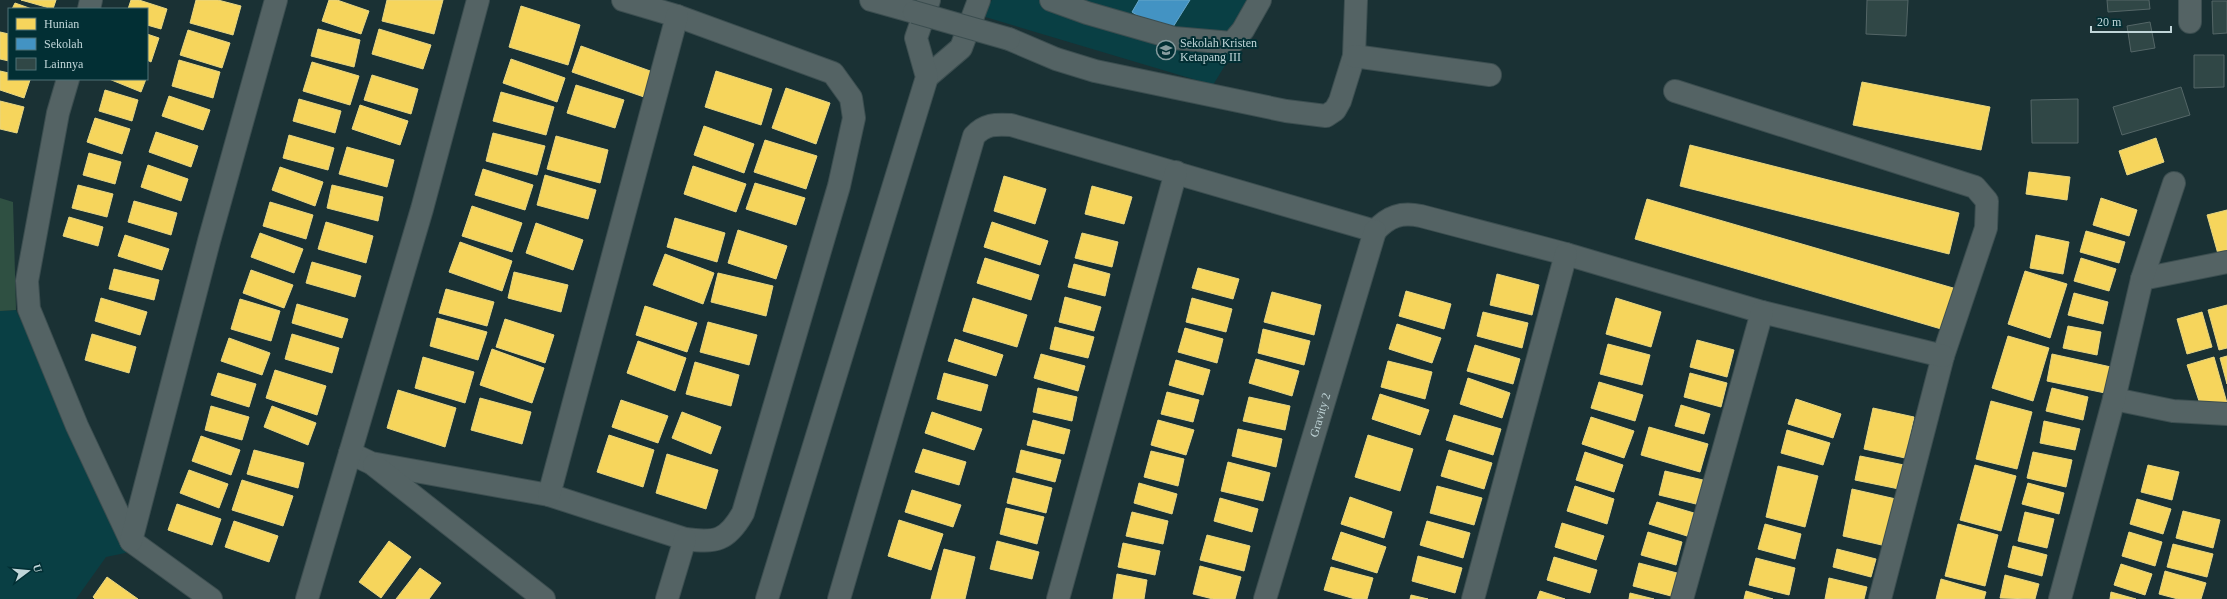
<svg xmlns="http://www.w3.org/2000/svg" width="2227" height="599" font-family="Georgia,serif">
  <style>
    .built { fill: #093f44 }
    .green { fill: #2f5042 }
    .homes { fill: #f6d55c; stroke: #e6d582 }
    .schools { fill: #4393c3; stroke: #69a7ca }
    .building { fill: #304746; stroke: #546667 }
    .lines { fill: none; stroke-linecap: round; stroke-linejoin: round }
    .minor-casing { stroke: #3c4e50; stroke-width: 24 }
    .minor { stroke: #546364; stroke-width: 22 }
    .minor-bridge-casing { stroke: #3c4e50; stroke-width: 24; stroke-linecap: butt }
    .minor-bridge { stroke: #546364; stroke-width: 22 }
    .labels { text-anchor: middle; dominant-baseline: central; stroke-width: 4; stroke-linejoin: round; paint-order: stroke }
    .poi-label { font-size: 12px; fill: #c1d6d9; stroke: #022f34; text-anchor: start }
    .street-label { font-size: 12px; fill: #c1d6d9; stroke: #022f34 }
  </style>
  <rect width="100%" height="100%" fill="#1a3134"/>
  <g class="built">
    <path d="M992,0h273l-52,85 -231,-69z"/>
    <path d="M16,310l114,242 -24,5 -30,42h-76v-288z"/>
  </g>
  <path class="green" d="M0,198l13,4 3,108 -16,1z"/>
  <g class="homes">
    <path d="M21,0h35l-3,9z"/>
    <path d="M131,0h8l28,9 -6,20 -14,-4v-16h-19z"/>
    <path d="M196,0h22l23,6 -8,29 -43,-12z"/>
    <path d="M329,0h8l32,11 -8,23 -39,-13z"/>
    <path d="M387,0h56l-9,34 -52,-13z"/>
    <path d="M15,3l17,6h-20z"/>
    <path d="M521,6l59,19 -12,40 -59,-18z"/>
    <path d="M318,29l42,11 -6,27 -43,-11z"/>
    <path d="M379,29l52,16 -8,24 -51,-15z"/>
    <path d="M188,30l42,13 -8,25 -42,-13z"/>
    <path d="M0,32l9,2v27l-9,-2z"/>
    <path d="M147,34l12,4 -8,24 -4,-2z"/>
    <path d="M581,46l72,26 -9,25 -72,-25z"/>
    <path d="M511,59l54,19 -8,24 -54,-19z"/>
    <path d="M179,60l41,12 -7,26 -41,-12z"/>
    <path d="M312,62l47,14 -9,29 -47,-14z"/>
    <path d="M0,71l9,2v6l21,1 -6,18 -24,-8z"/>
    <path d="M716,71l56,18 -11,36 -56,-18z"/>
    <path d="M372,75l46,14 -7,25 -47,-14z"/>
    <path d="M109,79h37l-5,13z"/>
    <path d="M1862,82l128,25 -9,43 -128,-25z"/>
    <path d="M576,85l48,15 -9,28 -48,-15z"/>
    <path d="M786,88l44,15 -14,41 -44,-16z"/>
    <path d="M105,90l33,10 -6,21 -33,-10z"/>
    <path d="M501,92l53,15 -8,28 -53,-14z"/>
    <path d="M169,96l41,14 -7,20 -41,-14z"/>
    <path d="M299,99l42,12 -6,22 -42,-12z"/>
    <path d="M0,101l24,6 -7,26 -17,-4z"/>
    <path d="M360,105l48,16 -8,24 -48,-16z"/>
    <path d="M95,118l35,11 -8,25 -35,-12z"/>
    <path d="M704,126l50,18 -10,29 -50,-18z"/>
    <path d="M156,132l42,14 -7,21 -42,-15z"/>
    <path d="M493,133l52,13 -8,29 -51,-14z"/>
    <path d="M289,135l45,13 -6,22 -45,-12z"/>
    <path d="M556,136l52,14 -8,33 -53,-14z"/>
    <path d="M2156,138l8,24 -37,13 -8,-24z"/>
    <path d="M765,140l52,16 -11,33 -52,-17z"/>
    <path d="M1690,145l269,68 -10,41 -269,-68z"/>
    <path d="M347,147l47,13 -7,27 -48,-13z"/>
    <path d="M89,153l32,9 -6,22 -32,-9z"/>
    <path d="M148,165l40,14 -7,22 -40,-14z"/>
    <path d="M693,166l53,18 -10,28 -52,-18z"/>
    <path d="M280,167l43,15 -8,24 -43,-16z"/>
    <path d="M483,169l50,16 -8,25 -50,-15z"/>
    <path d="M2029,172l41,5 -3,23 -41,-6z"/>
    <path d="M545,175l51,15 -8,29 -51,-14z"/>
    <path d="M1004,176l42,13 -11,35 -41,-13z"/>
    <path d="M755,183l50,15 -9,27 -50,-16z"/>
    <path d="M78,185l35,9 -6,23 -35,-9z"/>
    <path d="M332,185l51,12 -5,24 -51,-13z"/>
    <path d="M1092,186l40,11 -8,27 -39,-10z"/>
    <path d="M2101,198l36,12 -8,26 -36,-11z"/>
    <path d="M1647,199l313,91 -12,41 -313,-92z"/>
    <path d="M134,201l43,12 -6,22 -43,-13z"/>
    <path d="M270,202l43,13 -7,24 -43,-13z"/>
    <path d="M472,206l50,17 -10,29 -50,-16z"/>
    <path d="M2227,210v49l-7,2 -13,-46z"/>
    <path d="M69,217l34,10 -5,19 -35,-10z"/>
    <path d="M675,218l50,15 -8,29 -50,-15z"/>
    <path d="M326,222l47,14 -7,27 -48,-14z"/>
    <path d="M992,222l56,19 -8,24 -56,-18z"/>
    <path d="M536,223l47,17 -10,30 -47,-17z"/>
    <path d="M738,230l49,16 -11,33 -48,-16z"/>
    <path d="M2086,231l39,11 -6,21 -39,-11z"/>
    <path d="M260,233l43,16 -9,24 -43,-16z"/>
    <path d="M1082,233l36,9 -6,25 -37,-9z"/>
    <path d="M125,235l44,14 -7,21 -44,-14z"/>
    <path d="M2036,235l33,7 -6,32 -33,-6z"/>
    <path d="M460,242l52,19 -10,30 -53,-19z"/>
    <path d="M665,254l49,19 -11,31 -50,-19z"/>
    <path d="M985,258l54,17 -8,25 -54,-17z"/>
    <path d="M2081,258l35,11 -7,22 -35,-10z"/>
    <path d="M312,262l49,14 -6,21 -49,-14z"/>
    <path d="M1074,264l36,10 -5,22 -37,-9z"/>
    <path d="M1198,268l41,11 -6,20 -41,-11z"/>
    <path d="M114,269l45,11 -5,20 -45,-11z"/>
    <path d="M251,270l42,15 -9,23 -41,-15z"/>
    <path d="M2025,271l42,13 -17,54 -42,-14z"/>
    <path d="M514,272l54,13 -7,27 -53,-14z"/>
    <path d="M718,273l55,13 -7,30 -55,-14z"/>
    <path d="M1497,274l42,11 -7,30 -42,-10z"/>
    <path d="M446,289l48,13 -7,24 -48,-13z"/>
    <path d="M1406,291l45,13 -7,25 -45,-13z"/>
    <path d="M1272,292l49,13 -7,30 -50,-13z"/>
    <path d="M2074,293l34,9 -5,22 -35,-9z"/>
    <path d="M1065,297l36,10 -7,24 -35,-9z"/>
    <path d="M101,298l46,14 -7,23 -45,-14z"/>
    <path d="M973,298l54,17 -10,32 -54,-16z"/>
    <path d="M1192,298l40,11 -6,23 -40,-10z"/>
    <path d="M1616,298l45,14 -10,35 -45,-13z"/>
    <path d="M240,299l40,12 -9,30 -40,-12z"/>
    <path d="M297,304l51,15 -6,19 -50,-15z"/>
    <path d="M2227,305v43l-8,2 -11,-40z"/>
    <path d="M645,306l52,17 -10,29 -51,-17z"/>
    <path d="M1483,312l45,11 -6,25 -45,-12z"/>
    <path d="M2202,312l10,35 -25,7 -10,-35z"/>
    <path d="M437,318l50,14 -9,28 -48,-14z"/>
    <path d="M505,319l49,16 -9,28 -49,-16z"/>
    <path d="M708,322l49,13 -8,30 -49,-13z"/>
    <path d="M1397,324l44,14 -9,25 -43,-14z"/>
    <path d="M2068,326l33,6 -4,23 -34,-7z"/>
    <path d="M1055,327l39,10 -6,21 -38,-9z"/>
    <path d="M1185,328l38,11 -6,24 -39,-11z"/>
    <path d="M1263,329l47,12 -6,24 -46,-12z"/>
    <path d="M92,334l44,13 -7,26 -44,-13z"/>
    <path d="M292,334l47,14 -7,25 -47,-14z"/>
    <path d="M2008,336l41,12 -16,53 -41,-13z"/>
    <path d="M229,338l41,15 -8,22 -41,-14z"/>
    <path d="M955,339l48,16 -7,21 -48,-15z"/>
    <path d="M1697,340l37,10 -7,27 -37,-10z"/>
    <path d="M638,341l48,17 -11,33 -48,-18z"/>
    <path d="M1608,344l42,11 -8,30 -42,-11z"/>
    <path d="M1475,345l45,14 -7,25 -46,-13z"/>
    <path d="M492,349l52,19 -12,35 -52,-18z"/>
    <path d="M1041,354l44,12 -7,25 -44,-13z"/>
    <path d="M2052,354l59,13 -6,26 -58,-12z"/>
    <path d="M2227,356v28l-7,-26z"/>
    <path d="M423,357l51,15 -9,31 -50,-15z"/>
    <path d="M2214,357l13,46 -25,7 -15,-45z"/>
    <path d="M1256,359l43,12 -7,25 -43,-13z"/>
    <path d="M1176,360l34,10 -7,25 -34,-10z"/>
    <path d="M1388,361l44,11 -7,27 -44,-12z"/>
    <path d="M695,362l44,13 -8,31 -45,-12z"/>
    <path d="M275,370l51,16 -9,29 -51,-17z"/>
    <path d="M218,373l38,11 -7,23 -38,-12z"/>
    <path d="M944,373l44,12 -7,26 -44,-12z"/>
    <path d="M1690,373l37,10 -6,24 -37,-10z"/>
    <path d="M1468,378l42,15 -8,25 -42,-14z"/>
    <path d="M1599,382l44,13 -8,26 -44,-13z"/>
    <path d="M1038,388l39,9 -5,24 -39,-9z"/>
    <path d="M2052,388l36,9 -5,23 -37,-9z"/>
    <path d="M398,390l58,18 -11,39 -58,-19z"/>
    <path d="M1167,392l32,8 -6,22 -32,-8z"/>
    <path d="M1380,394l49,16 -9,25 -48,-16z"/>
    <path d="M1249,397l41,9 -5,24 -42,-9z"/>
    <path d="M480,398l51,14 -9,32 -51,-14z"/>
    <path d="M1796,399l45,15 -8,24 -45,-14z"/>
    <path d="M621,400l47,16 -10,27 -46,-16z"/>
    <path d="M1991,401l41,11 -15,57 -41,-10z"/>
    <path d="M1681,405l29,9 -6,20 -29,-8z"/>
    <path d="M211,406l38,11 -7,23 -37,-10z"/>
    <path d="M272,406l44,17 -8,22 -44,-18z"/>
    <path d="M1873,408l41,9 -9,41 -41,-9z"/>
    <path d="M682,412l39,15 -10,27 -39,-16z"/>
    <path d="M932,412l50,17 -8,21 -49,-17z"/>
    <path d="M1454,415l47,14 -8,26 -47,-15z"/>
    <path d="M1591,417l43,14 -10,27 -42,-14z"/>
    <path d="M1033,420l37,10 -6,24 -37,-9z"/>
    <path d="M1158,420l36,10 -8,25 -35,-10z"/>
    <path d="M2044,421l36,8 -5,21 -35,-7z"/>
    <path d="M1649,427l59,17 -8,28 -59,-17z"/>
    <path d="M1238,429l44,10 -6,28 -44,-11z"/>
    <path d="M1787,430l43,13 -7,22 -42,-12z"/>
    <path d="M609,435l45,15 -11,37 -46,-15z"/>
    <path d="M1368,435l45,14 -13,42 -45,-14z"/>
    <path d="M201,436l39,14 -9,25 -39,-14z"/>
    <path d="M923,449l43,13 -7,23 -44,-13z"/>
    <path d="M254,450l50,13 -6,25 -51,-14z"/>
    <path d="M1021,450l40,10 -6,22 -39,-10z"/>
    <path d="M1449,450l43,13 -8,26 -43,-13z"/>
    <path d="M1151,451l33,8 -6,27 -34,-9z"/>
    <path d="M1585,452l38,13 -9,27 -38,-12z"/>
    <path d="M2033,452l39,8 -6,27 -39,-9z"/>
    <path d="M667,454l51,16 -12,39 -50,-16z"/>
    <path d="M1860,456l44,9 -5,24 -44,-9z"/>
    <path d="M1228,462l42,11 -7,28 -42,-10z"/>
    <path d="M1975,465l41,11 -15,55 -41,-11z"/>
    <path d="M2148,465l31,7 -7,28 -31,-8z"/>
    <path d="M1778,466l40,10 -13,51 -39,-10z"/>
    <path d="M189,470l39,14 -9,24 -39,-15z"/>
    <path d="M1665,471l38,9 -7,24 -37,-9z"/>
    <path d="M1013,478l39,10 -6,25 -39,-10z"/>
    <path d="M242,480l51,16 -10,30 -51,-16z"/>
    <path d="M1139,483l38,11 -5,20 -38,-11z"/>
    <path d="M2028,483l36,10 -5,21 -37,-10z"/>
    <path d="M1437,486l45,12 -8,27 -44,-12z"/>
    <path d="M1575,486l39,13 -7,25 -40,-13z"/>
    <path d="M1852,489l44,10 -10,47 -43,-10z"/>
    <path d="M912,490l49,15 -8,22 -48,-15z"/>
    <path d="M1350,497l42,15 -8,26 -43,-14z"/>
    <path d="M1220,498l38,11 -6,23 -38,-11z"/>
    <path d="M2137,499l34,10 -8,25 -33,-10z"/>
    <path d="M1657,502l37,11 -7,23 -38,-12z"/>
    <path d="M177,504l44,15 -9,26 -44,-15z"/>
    <path d="M1006,508l38,9 -7,27 -37,-10z"/>
    <path d="M2183,511l37,9 -7,28 -37,-10z"/>
    <path d="M1132,512l36,9 -5,23 -37,-8z"/>
    <path d="M2025,512l29,7 -7,29 -29,-7z"/>
    <path d="M899,520l44,14 -12,36 -43,-14z"/>
    <path d="M234,521l44,15 -9,26 -44,-15z"/>
    <path d="M1427,521l43,12 -7,25 -43,-13z"/>
    <path d="M1562,523l42,13 -8,24 -41,-13z"/>
    <path d="M1765,524l36,10 -6,25 -37,-10z"/>
    <path d="M1958,524l40,11 -13,51 -40,-10z"/>
    <path d="M1341,532l45,15 -9,26 -45,-14z"/>
    <path d="M1648,532l34,10 -6,23 -35,-10z"/>
    <path d="M2129,532l33,10 -7,24 -33,-10z"/>
    <path d="M1207,535l43,11 -6,25 -44,-11z"/>
    <path d="M389,541l22,16 -30,41 -22,-16z"/>
    <path d="M997,541l42,11 -7,27 -42,-10z"/>
    <path d="M1123,543l37,8 -5,24 -37,-8z"/>
    <path d="M2173,544l40,10 -6,23 -40,-10z"/>
    <path d="M2013,546l34,9 -5,21 -34,-9z"/>
    <path d="M944,549l31,8 -10,42h-34z"/>
    <path d="M1837,549l39,10 -5,18 -38,-10z"/>
    <path d="M1418,556l44,12 -7,25 -43,-12z"/>
    <path d="M1554,557l43,13 -7,23 -43,-13z"/>
    <path d="M1756,558l39,10 -6,27 -40,-10z"/>
    <path d="M1639,563l38,10 -6,23 -38,-10z"/>
    <path d="M2121,564l31,10 -7,21 -31,-10z"/>
    <path d="M1200,566l41,11 -6,22h-22l-20,-5z"/>
    <path d="M1331,567l42,11 -6,21h-12l-31,-9z"/>
    <path d="M420,568l21,15 -12,16h-33z"/>
    <path d="M2165,571l41,12 -5,16h-23l-19,-5z"/>
    <path d="M1117,574l30,6 -3,19h-31z"/>
    <path d="M2005,575l34,9 -4,15 -35,-1z"/>
    <path d="M107,577l31,22h-43l-2,-2z"/>
    <path d="M1829,578l38,9 -3,12h-39z"/>
    <path d="M1941,579l45,13 -2,7h-48z"/>
    <path d="M1540,591l25,8h-28z"/>
    <path d="M1746,591l27,8h-29z"/>
    <path d="M2111,592l25,7h-26z"/>
    <path d="M1630,593l24,6h-25z"/>
    <path d="M1411,595l17,4h-18z"/>
  </g>
  <path class="schools" d="M1139,0h51l-22,35 -36,-23z"/>
  <g class="building">
    <path d="M1867,0h41l-2,36 -40,-2z"/>
    <path d="M2107,0h42l1,9 -42,3z"/>
    <path d="M2212,1h15v32l-14,1z"/>
    <path d="M2150,22l5,26 -24,4 -4,-26z"/>
    <path d="M2194,55h30v32l-30,1z"/>
    <path d="M2181,87l9,28 -68,20 -9,-28z"/>
    <path d="M2078,99v44h-46l-1,-43z"/>
  </g>
  <g class="lines">
    <g class="minor-casing">
      <g id="minor">
        <path d="M871,0l43,12"/>
        <path d="M1051,0l36,13 87,25 58,5 11,-13 17,-30"/>
        <path d="M89,9l2,-9"/>
        <path d="M2190,22v-22"/>
        <path d="M1009,39l47,20 39,12 191,40 40,5 9,-6 5,-9 14,-45 2,-56"/>
        <path d="M1354,56l136,19"/>
        <path d="M927,77l34,-29 18,-48"/>
        <path d="M68,79l-10,34 -31,168 2,28 48,117 54,115 80,58"/>
        <path d="M1675,91l300,96 12,14 -1,27 -43,128 -63,243"/>
        <path d="M2142,279l85,-17"/>
        <path d="M2114,399l59,12 54,3"/>
        <path d="M350,453l21,10 178,32 136,44c31,4 42,2 58,-26l96,-327 15,-68 -3,-20 -18,-25 -156,-57 -54,-16"/>
        <path d="M374,465l170,134"/>
        <path d="M549,495l128,-479"/>
        <path d="M131,541l78,-300 67,-241"/>
        <path d="M307,599l115,-390 56,-209"/>
        <path d="M667,599l18,-60"/>
        <path d="M767,599l160,-522 -11,-39 13,-38"/>
        <path d="M839,599l135,-463c11,-12 21,-12 37,-11l364,106c14,-15 26,-19 46,-15l145,38 196,58 181,44"/>
        <path d="M1058,599l118,-427"/>
        <path id="s1" d="M1265,599l110,-368"/>
        <path d="M1473,599l93,-345"/>
        <path d="M1682,599l80,-287"/>
        <path d="M2060,599l54,-200 28,-120 32,-96"/>
      </g>
    </g>
    <use href="#minor" class="minor"/>
    <g class="minor-bridge-casing">
      <path id="minor-bridge" d="M914,12l95,27"/>
    </g>
    <use href="#minor-bridge" class="minor-bridge"/>
  </g>
  <defs>
    <g id="school-ring" transform="scale(1)"><circle r="9.5" fill="#022f34" stroke="#879c9f" stroke-width="1.5"/><path d="M0-5L7-2L0 1L-7-2ZM-4 1L0 2.5L4 1V4Q0 6-4 4Z" fill="#879c9f"/></g>
  </defs>
  <g fill-rule="evenodd">
    <use href="#school-ring" x="1166" y="50"/>
  </g>
  <g class="labels">
    <g class="poi-label">
      <text x="1180" y="43">Sekolah Kristen<tspan x="1180" dy="14">Ketapang III</tspan></text>
    </g>
    <g class="street-label">
      <text stroke="none"><textPath href="#s1" startOffset="192">Gravity 2</textPath></text>
    </g>
  </g>
  <rect x="8" y="8" width="140" height="72" fill="#022f34" stroke="#4e7276"/>
  <rect x="16" y="18" width="20" height="12" fill="#f6d55c" stroke="#4e7276"/>
  <text x="44" y="28" font-size="12" fill="#c1d6d9">Hunian</text>
  <rect x="16" y="38" width="20" height="12" fill="#4393c3" stroke="#4e7276"/>
  <text x="44" y="48" font-size="12" fill="#c1d6d9">Sekolah</text>
  <rect x="16" y="58" width="20" height="12" fill="#304746" stroke="#4e7276"/>
  <text x="44" y="68" font-size="12" fill="#c1d6d9">Lainnya</text>
  <g transform="translate(28 571) rotate(74)" stroke="#022f34" stroke-width="3" paint-order="stroke">
  <path d="M0-3L7 15L0 10L-7 15Z" fill="#c1d6d9"/>
  <text y="-6" font-size="11" font-weight="bold" text-anchor="middle" fill="#c1d6d9">U</text>
  </g>
  <path d="M2091 26v6h80v-6" fill="none" stroke="#c1d6d9" stroke-width="2"/>
  <text x="2097" y="26" font-size="12" fill="#c1d6d9" stroke="#022f34" stroke-width="3" paint-order="stroke">20 m</text>
</svg>
